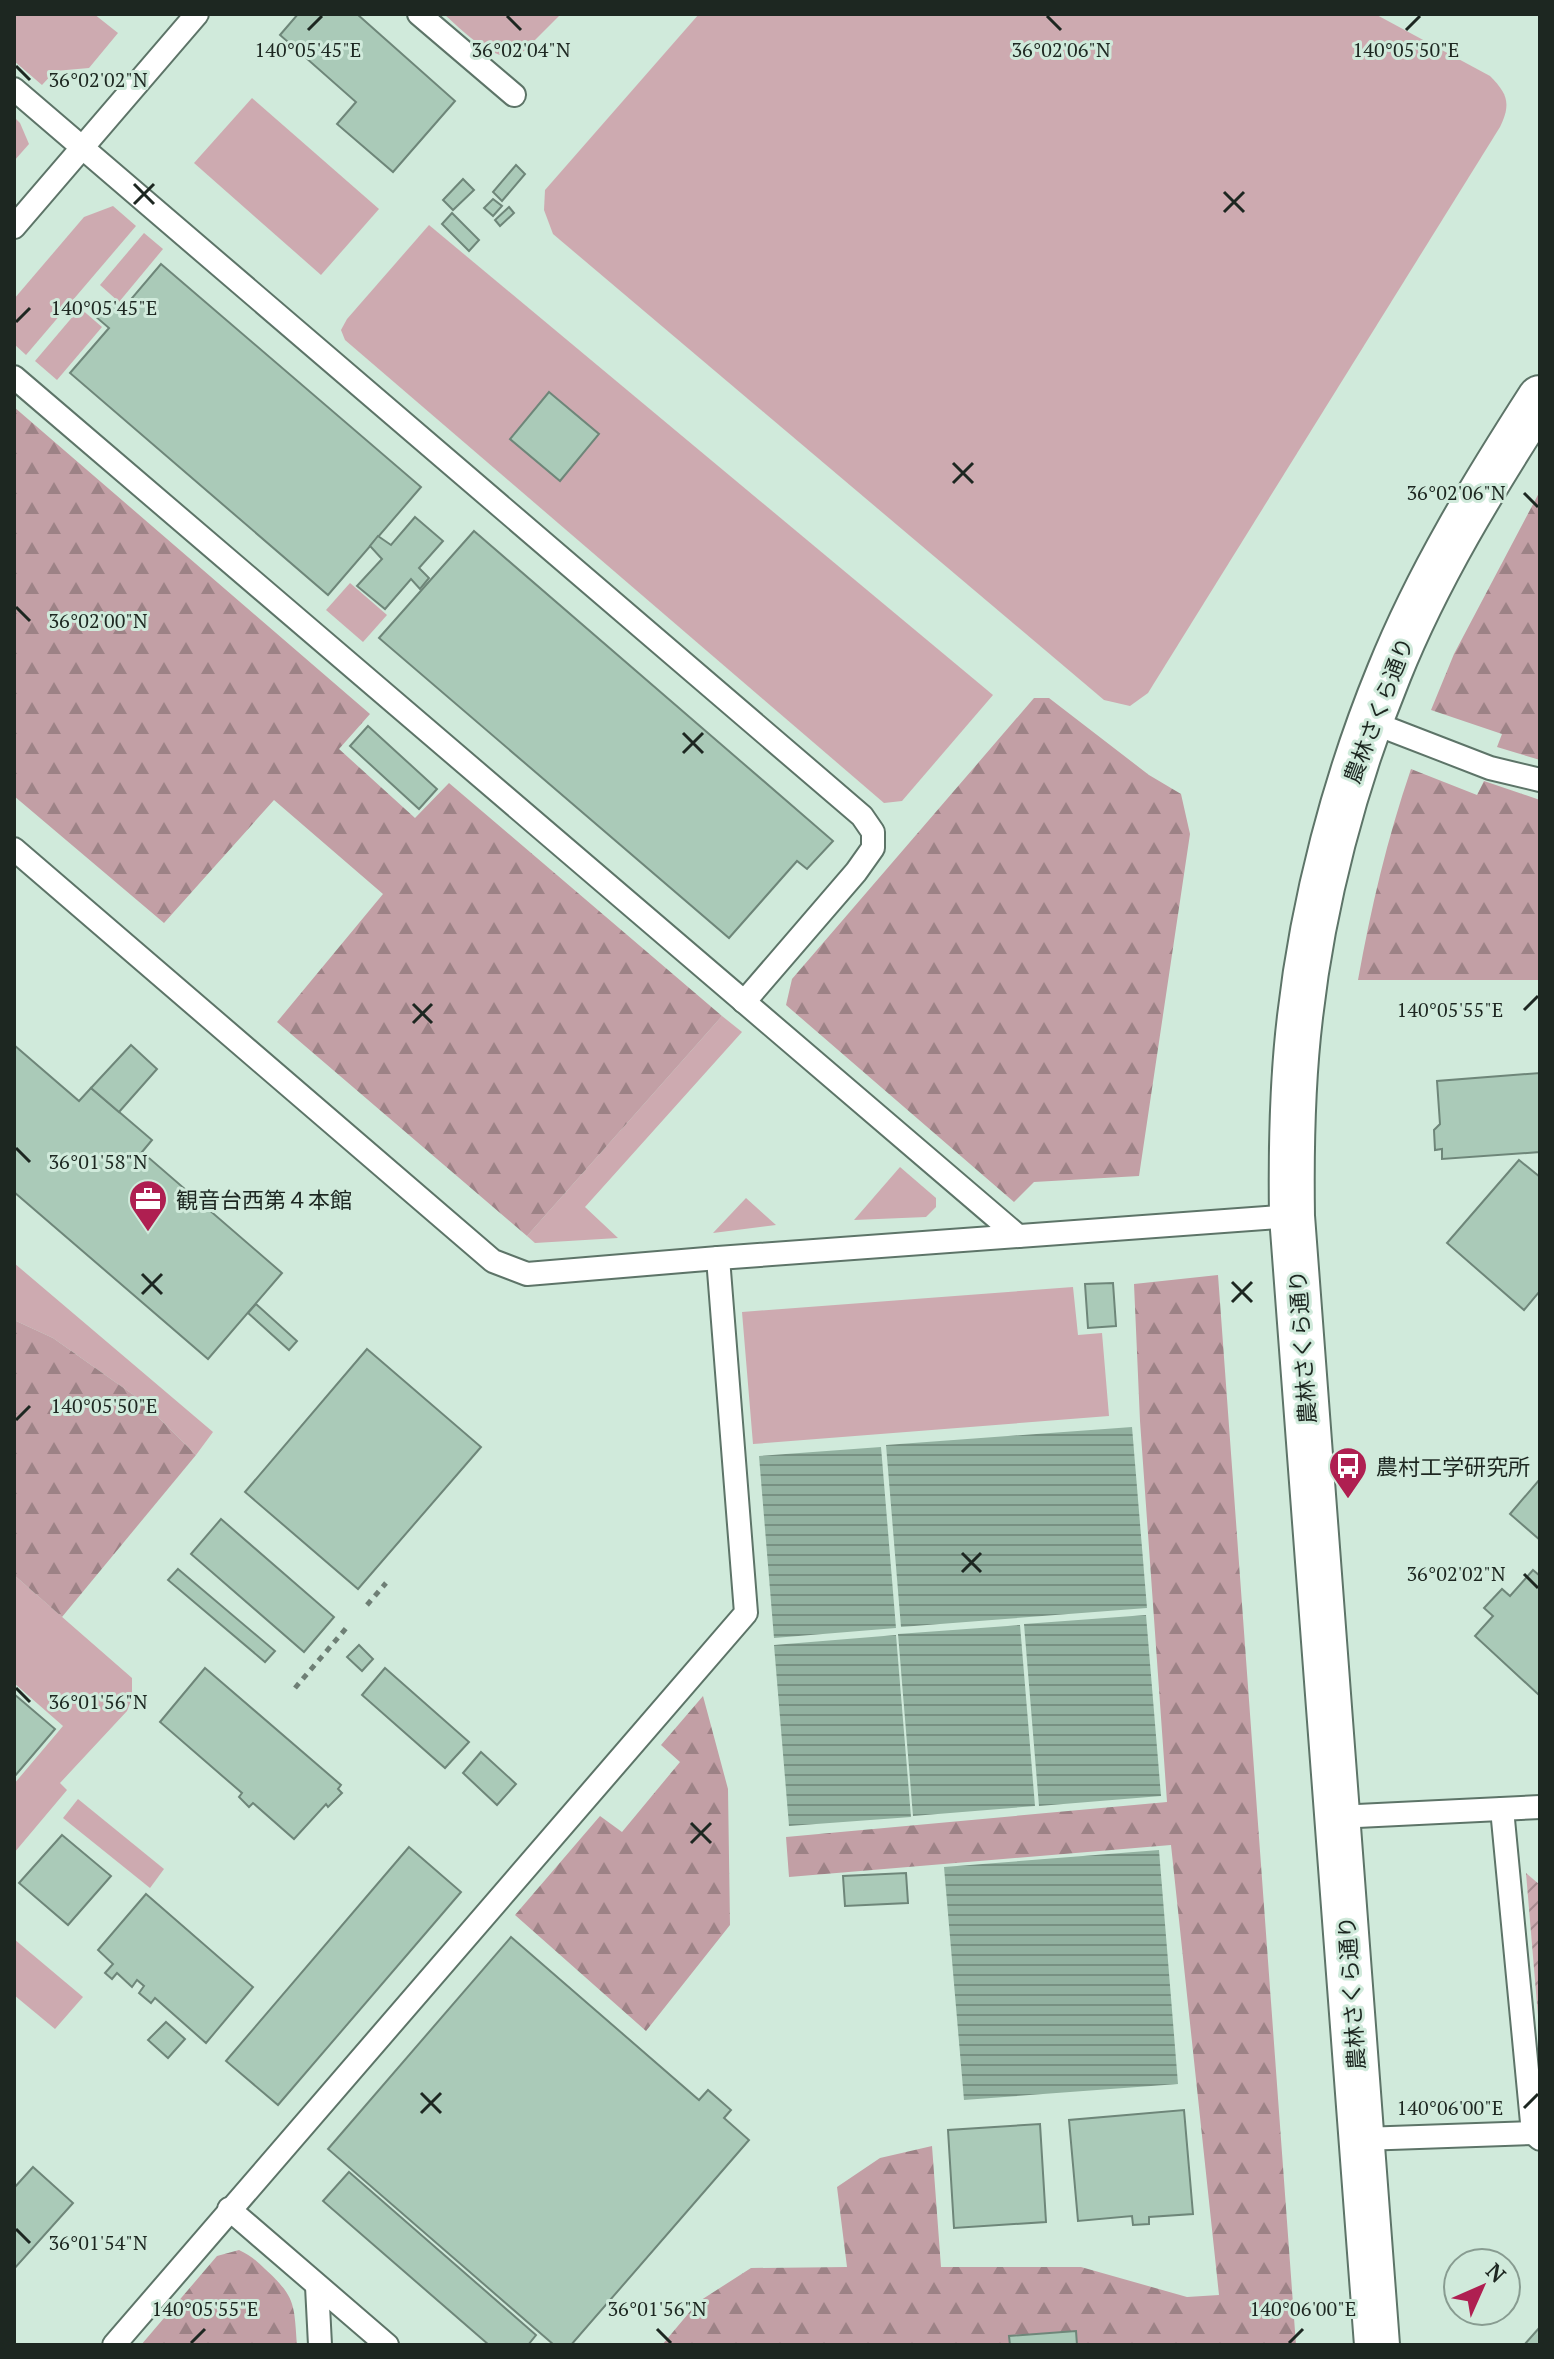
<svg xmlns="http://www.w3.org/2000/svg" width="1554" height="2359" font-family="'PT Serif','Noto Sans JP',serif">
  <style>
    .grass { fill: #cdaab0 }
    .forest { fill: url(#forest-firs) }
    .garden { fill: url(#garden-furrows) }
    .water { fill: url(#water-rules) }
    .building { fill: #aacab8; stroke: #6e8679; stroke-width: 2 }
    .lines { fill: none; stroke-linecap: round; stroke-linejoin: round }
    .lane-casing { stroke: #5d7468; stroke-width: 26 }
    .secondary-casing { stroke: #5d7468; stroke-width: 48 }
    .path { stroke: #6e7f75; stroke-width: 5; stroke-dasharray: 6 6; stroke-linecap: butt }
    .lane { stroke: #fff; stroke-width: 22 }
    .secondary { stroke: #fff; stroke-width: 44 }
    .ticks { fill: none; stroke: #1d2721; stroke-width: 3 }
    .labels { text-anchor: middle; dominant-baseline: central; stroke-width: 6; stroke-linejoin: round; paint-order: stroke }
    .street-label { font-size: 22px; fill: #1d2721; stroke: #d0eadb }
    .poi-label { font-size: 22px; fill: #1d2721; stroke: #d0eadb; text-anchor: start }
    .ticks-label { font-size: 20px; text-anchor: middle; fill: #1d2721; stroke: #d0eadb; stroke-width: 6; stroke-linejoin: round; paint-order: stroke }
  </style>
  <defs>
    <pattern id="forest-firs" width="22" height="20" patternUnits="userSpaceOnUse" patternTransform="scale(2)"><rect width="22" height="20" fill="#c29fa5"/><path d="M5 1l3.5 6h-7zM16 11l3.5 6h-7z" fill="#9d8286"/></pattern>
    <pattern id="garden-furrows" width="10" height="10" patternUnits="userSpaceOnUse" patternTransform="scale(2)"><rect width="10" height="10" fill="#cdaab0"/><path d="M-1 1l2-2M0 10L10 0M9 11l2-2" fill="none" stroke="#a68a8f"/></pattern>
    <pattern id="water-rules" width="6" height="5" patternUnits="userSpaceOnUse" patternTransform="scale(2)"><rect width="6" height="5" fill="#92b1a0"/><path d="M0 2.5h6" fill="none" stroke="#779082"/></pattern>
  </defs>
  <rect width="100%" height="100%" fill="#d0eadb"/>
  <g class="grass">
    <path d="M14,14h80l24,19 -29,35 -34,3 -13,14 -28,-24z"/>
    <path d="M444,14h117l-45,45c-30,-4 -50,-25 -72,-45z"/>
    <path d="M699,14h676l115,62c18,18 21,28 10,51l-352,566 -18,13 -26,-6 -551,-466 -9,-24 1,-20z"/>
    <path d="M252,98l127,111 -58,66 -127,-112z"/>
    <path d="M14,117l6,6 9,21 -15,17z"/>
    <path d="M113,206l23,20 -110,129 -12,-11v-45l70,-82z"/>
    <path d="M429,225l564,470 -91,106 -18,2 -539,-463 -4,-10 6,-11z"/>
    <path d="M144,233l19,16 -44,53 -19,-17z"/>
    <path d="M80,308l22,19 -45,53 -22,-19z"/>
    <path d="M350,583l37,32 -24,27 -37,-32z"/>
    <path d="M722,1016l20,16 -157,175 33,31 -83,5 -8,-7z"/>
    <path d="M900,1167l36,31v9l-10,10 -72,3z"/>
    <path d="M746,1198l30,27 -63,8z"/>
    <path d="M14,1263l199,169 -17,23 -54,-54 -89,-63 -39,-18z"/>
    <path d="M1073,1287l5,48 24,-2 7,83 -356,28 -11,-132z"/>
    <path d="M14,1575l118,103v20l-5,13 -67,72 7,7 -53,63v-69l49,-58 -49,-43z"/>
    <path d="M78,1799l86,70 -14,19 -87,-70z"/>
    <path d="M14,1939l69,58 -28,32 -41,-34z"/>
  </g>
  <g class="forest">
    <path d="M14,407l356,307 -31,35 76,69 34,-35 273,233 -195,220 -250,-214 106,-128 -109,-94 -110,123 -150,-127z"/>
    <path d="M1540,491v269l-43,-13 5,-13 -71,-24 23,-56z"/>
    <path d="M1034,698h15l100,77 32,19 9,40 -51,342 -105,6 -20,20 -228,-197 6,-26z"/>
    <path d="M1411,769l66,26 7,-14 56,19v180h-182c13,-72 29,-141 53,-211z"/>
    <path d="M1218,1275l78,1070h-634l36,-43 53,-34 96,-1 -10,-80 43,-29 52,-12 9,121h140l106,30 32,-2 -48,-450 -382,32 -3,-40 381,-35 -27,-381 -6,-137z"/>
    <path d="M14,1320l39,18 89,63 54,54 -134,162 -48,-42z"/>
    <path d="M703,1696l25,93 2,136 -84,106 -131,-116 85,-99 22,16 58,-70 -19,-17z"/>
    <path d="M239,2250c11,5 18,11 26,19 31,28 29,36 32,76h-156l76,-89z"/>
  </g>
  <path class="garden" d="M1526,1873l14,12v143h-1z"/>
  <g class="water">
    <path d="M1132,1427l15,181 -246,19 -15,-182z"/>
    <path d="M881,1447l15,181 -122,10 -15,-182z"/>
    <path d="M1146,1615l15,181 -122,10 -15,-182z"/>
    <path d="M1020,1625l15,181 -122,10 -15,-182z"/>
    <path d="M896,1635l15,182 -122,9 -15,-181z"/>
    <path d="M1159,1850l19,234 -214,16 -20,-233z"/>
  </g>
  <g class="building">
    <path d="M298,14h59l98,87 -62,71 -56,-48 19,-22 -76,-67z"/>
    <path d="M516,165l9,9 -23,27 -9,-9z"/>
    <path d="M463,179l11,11 -21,20 -10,-10z"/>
    <path d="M493,199l9,7 -9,10 -9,-8z"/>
    <path d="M509,207l5,6 -14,13 -5,-6z"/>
    <path d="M452,213l27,27 -10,11 -27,-27z"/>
    <path d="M161,264l260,223 -93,108 -258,-222 39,-45 -14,-12 14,-16 13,10z"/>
    <path d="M549,392l50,42 -39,47 -50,-42z"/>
    <path d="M415,517l28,24 -24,27 10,10 -9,11 -9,-10 -26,30 -28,-23 25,-27 -12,-13 8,-10 13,9z"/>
    <path d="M474,531l359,310 -26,28 -10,-8 -68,77 -350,-300z"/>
    <path d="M368,726l69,63 -18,20 -69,-63z"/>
    <path d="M14,1045l65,56 12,-13 61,52 -10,12 140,121 -74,86 -194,-167z"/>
    <path d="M131,1045l26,24 -38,43 -28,-24z"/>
    <path d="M1540,1073v79l-98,7v-10l-7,1 -1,-20 6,-6 -3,-43z"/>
    <path d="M1519,1160l21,17v114l-16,19 -77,-67z"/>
    <path d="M1113,1283l3,43 -28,2 -3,-44z"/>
    <path d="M256,1304l41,37 -8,9 -41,-37z"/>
    <path d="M367,1349l114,98 -123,142 -113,-97z"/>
    <path d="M1540,1479v61l-30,-26z"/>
    <path d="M221,1519l113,98 -30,35 -113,-98z"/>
    <path d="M178,1569l97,82 -10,11 -97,-82z"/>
    <path d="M1533,1570l7,6v120l-65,-60 18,-20 -9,-8 18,-19 8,7z"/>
    <path d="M359,1645l14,14 -11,12 -15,-14z"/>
    <path d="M205,1668l136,117 -3,4 4,4 -14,14 -2,-3 -32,35 -41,-36 -4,4 -10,-10 3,-4 -82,-71z"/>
    <path d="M385,1668l84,74 -24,26 -83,-73z"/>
    <path d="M14,1694l41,35 -41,48z"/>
    <path d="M481,1752l35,32 -19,21 -34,-32z"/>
    <path d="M62,1835l49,41 -43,49 -49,-42z"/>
    <path d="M409,1847l52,45 -183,213 -52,-44z"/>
    <path d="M906,1873l2,30 -63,3 -2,-30z"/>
    <path d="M146,1894l107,93 -47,56 -51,-45 -4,5 -12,-10 5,-7 -7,-6 -5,7 -15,-14 -5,6 -7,-6 8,-9 -15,-14z"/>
    <path d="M511,1937l188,163 9,-10 23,20 -7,8 25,22 -178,205h-17l-226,-196z"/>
    <path d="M166,2022l19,17 -17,19 -20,-18z"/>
    <path d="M1184,2110l9,104 -44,3v7l-16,1 -1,-9 -54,5 -9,-101z"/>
    <path d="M1040,2124l6,98 -92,6 -6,-98z"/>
    <path d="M33,2167l40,36 -59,66v-81z"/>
    <path d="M349,2172l187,163 -8,10h-39l-166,-144z"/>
    <path d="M1540,2327v18h-16z"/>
    <path d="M1076,2331l1,14h-67l-1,-9z"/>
  </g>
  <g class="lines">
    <g class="lane-casing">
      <g id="lane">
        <path d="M419,14l95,81"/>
        <path d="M14,89l848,727 11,16v16l-17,24 -112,130"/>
        <path d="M14,227l183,-213"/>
        <path d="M14,377l1004,859"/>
        <path d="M1371,722l119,46 50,12"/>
        <path d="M14,849l479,412 34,13 191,-16 574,-42"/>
        <path d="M1502,1809l31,324 7,6"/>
        <path d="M1337,1817l203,-10"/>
        <path d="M1362,2139l171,-6"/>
        <path d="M229,2209l158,136"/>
        <path d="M317,2286l3,59"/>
        <path d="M114,2345l632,-732 -28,-355"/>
      </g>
    </g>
    <g class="secondary-casing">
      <path id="secondary" d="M1377,2345l-85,-1129c-1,-66 0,-133 8,-199 13,-115 45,-237 89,-344 39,-97 95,-188 151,-275"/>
    </g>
    <g class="path">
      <path d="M367,1605l19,-22"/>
      <path d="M295,1688l53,-62"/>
    </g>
    <use href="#lane" class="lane"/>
    <use href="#secondary" class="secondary"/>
  </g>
  <path class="ticks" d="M507,16l14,14M1047,16l14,14M308,30l14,-14M1406,30l14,-14M16,66l14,14M134,184l20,20M1224,192l20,20M134,204l20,-20M1224,212l20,-20M16,322l14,-14M953,463l20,20M953,483l20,-20M1524,493l14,14M16,607l14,14M683,733l20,20M683,753l20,-20M413,1004l19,19M1524,1010l14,-14M413,1023l19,-19M16,1148l14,14M142,1274l20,20M1232,1282l20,20M142,1294l20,-20M1232,1302l20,-20M16,1420l14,-14M962,1553l19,19M962,1572l19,-19M1524,1574l14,14M16,1688l14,14M691,1823l20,20M691,1843l20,-20M421,2093l20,20M1524,2108l14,-14M421,2113l20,-20M16,2229l14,14M657,2329l14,14M191,2343l14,-14M1289,2343l14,-14"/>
  <defs>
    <g id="office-pin" transform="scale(2)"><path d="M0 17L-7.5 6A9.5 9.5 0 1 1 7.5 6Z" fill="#af1f51" stroke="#d0eadb"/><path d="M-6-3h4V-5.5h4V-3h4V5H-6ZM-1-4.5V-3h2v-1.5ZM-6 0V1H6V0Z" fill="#fff"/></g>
    <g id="bus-pin" transform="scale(2)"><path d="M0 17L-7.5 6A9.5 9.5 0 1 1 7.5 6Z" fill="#af1f51" stroke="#d0eadb"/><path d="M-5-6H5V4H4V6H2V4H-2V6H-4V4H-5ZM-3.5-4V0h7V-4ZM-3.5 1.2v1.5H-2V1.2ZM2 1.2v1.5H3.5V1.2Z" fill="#fff"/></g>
  </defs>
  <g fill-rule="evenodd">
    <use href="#office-pin" x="148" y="1199"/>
    <use href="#bus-pin" x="1348" y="1466"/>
  </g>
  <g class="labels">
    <g class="street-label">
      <text transform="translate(1378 710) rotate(-69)">農林さくら通り</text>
      <text transform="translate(1302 1347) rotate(-94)">農林さくら通り</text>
      <text transform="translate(1351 1993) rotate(-94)">農林さくら通り</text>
    </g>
    <g class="poi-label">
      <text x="176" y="1199">観音台西第４本館</text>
      <text x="1376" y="1466">農村工学研究所</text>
    </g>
  </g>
  <g class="ticks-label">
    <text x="308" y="57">140°05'45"E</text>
    <text x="521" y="57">36°02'04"N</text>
    <text x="1061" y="57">36°02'06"N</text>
    <text x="1406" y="57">140°05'50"E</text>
    <text x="98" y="87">36°02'02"N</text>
    <text x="104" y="315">140°05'45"E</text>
    <text x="1456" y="500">36°02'06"N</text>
    <text x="98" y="628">36°02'00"N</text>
    <text x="1450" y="1017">140°05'55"E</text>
    <text x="98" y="1169">36°01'58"N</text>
    <text x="104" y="1413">140°05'50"E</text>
    <text x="1456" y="1581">36°02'02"N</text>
    <text x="98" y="1709">36°01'56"N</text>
    <text x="1450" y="2115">140°06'00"E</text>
    <text x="98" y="2250">36°01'54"N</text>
    <text x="205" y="2316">140°05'55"E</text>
    <text x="657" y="2316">36°01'56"N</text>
    <text x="1303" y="2316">140°06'00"E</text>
  </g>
  <rect width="1554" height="2359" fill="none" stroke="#1d2721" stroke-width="32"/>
  <g transform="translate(1482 2287) rotate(45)"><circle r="38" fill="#d0eadb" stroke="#889c91" stroke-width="2"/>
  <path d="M0-6L14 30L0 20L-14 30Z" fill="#af1f51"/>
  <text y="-12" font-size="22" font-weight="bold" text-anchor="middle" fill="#1d2721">N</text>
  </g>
</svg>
